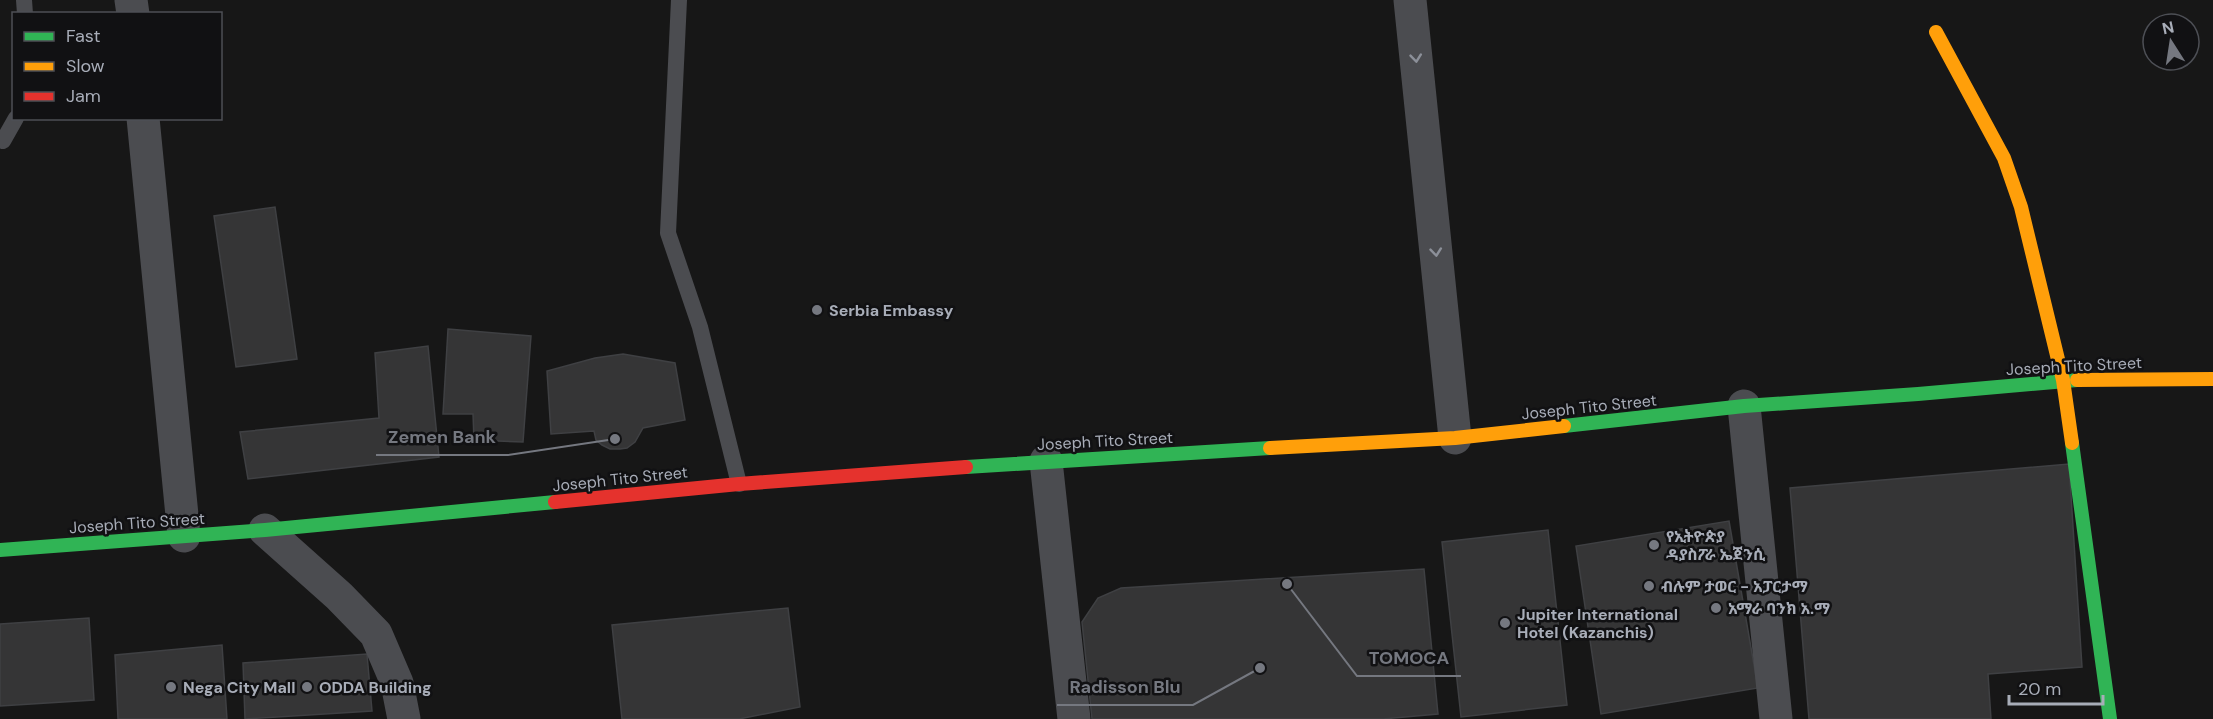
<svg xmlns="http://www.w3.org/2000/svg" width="2213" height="719" font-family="'DM Sans','Noto Sans Ethiopic',sans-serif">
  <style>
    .building { fill: #353536; stroke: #3f4043; stroke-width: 1.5 }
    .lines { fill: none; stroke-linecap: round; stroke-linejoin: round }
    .lane { stroke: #4b4c50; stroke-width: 16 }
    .street { stroke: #4b4c50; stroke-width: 33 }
    .fast { stroke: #30b455; stroke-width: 14 }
    .slow { stroke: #ff9f0a; stroke-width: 14 }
    .jam { stroke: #e5322d; stroke-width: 14 }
    .oneway { stroke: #8c9099 }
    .poi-dot { fill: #757880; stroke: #111113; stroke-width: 2 }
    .labels { text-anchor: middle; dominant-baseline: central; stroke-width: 5; stroke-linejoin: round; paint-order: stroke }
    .poi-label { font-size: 16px; font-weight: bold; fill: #a8adb8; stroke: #111113; text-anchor: start }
    .street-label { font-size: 16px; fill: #a8adb8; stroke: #111113 }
    .leader { fill: none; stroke: #757880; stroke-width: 2 }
    .callout-dot { fill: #757880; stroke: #111113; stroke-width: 2 }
    .callout-label { font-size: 18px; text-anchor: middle; font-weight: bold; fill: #757880; stroke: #111113; stroke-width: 5; stroke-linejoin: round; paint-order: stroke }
  </style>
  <rect width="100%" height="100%" fill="#171717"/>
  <g class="building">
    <path d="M275,207l22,152 -61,8 -22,-151z"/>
    <path d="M448,329l83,7 -8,106 -49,-2 -1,-26h-30z"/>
    <path d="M428,346l11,111 -191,22 -8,-47 139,-14 -4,-65z"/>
    <path d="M623,354l52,9 10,57 -42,8 -8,14 -8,6 -7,1h-10l-8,-4 -6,-5 -2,-9 -43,3 -4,-63 48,-13z"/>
    <path d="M2069,464l13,203 -94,7 3,45h-182l-19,-231z"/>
    <path d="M1729,521l29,167 -157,26 -25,-168z"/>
    <path d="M1548,530l19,175 -106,12 -19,-175z"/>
    <path d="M1424,569l14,145 -55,5h-291l-10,-97 16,-24 23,-10z"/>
    <path d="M788,608l12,99 -61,12h-117l-10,-94z"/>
    <path d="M89,618l5,82 -94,6v-82z"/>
    <path d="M222,645l5,74h-109l-3,-64z"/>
    <path d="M367,654l5,57 -127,8 -2,-56z"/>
  </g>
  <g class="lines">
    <g class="lane">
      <path d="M24,0l1,14"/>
      <path d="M679,0l-11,233 32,94 39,157"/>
      <path d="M3,141l13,-23"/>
    </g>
    <g class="street">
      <path d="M131,0l2,14"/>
      <path d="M1410,0l45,438"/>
      <path d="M143,118l41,418"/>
      <path d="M1744,406l32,313"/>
      <path d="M1046,461l28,258"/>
      <path d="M265,530l74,66 37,38 21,49 7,36"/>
    </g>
    <g class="fast">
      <path d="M1564,426l180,-20 174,-12 159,-14"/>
      <path d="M2072,443l38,276"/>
      <path d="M966,467l304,-19"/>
      <path d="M0,550l265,-20 290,-28"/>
    </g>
    <g class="slow">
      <path d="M1936,32l68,126 17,49 42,173 9,63"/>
      <path d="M2077,380l136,-1"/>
      <path d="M1270,448l185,-10 109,-12"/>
    </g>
    <path class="jam" d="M555,502l184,-18 227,-17"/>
  </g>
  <defs><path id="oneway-chevron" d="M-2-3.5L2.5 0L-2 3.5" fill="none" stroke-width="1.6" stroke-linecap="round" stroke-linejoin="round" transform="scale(1.5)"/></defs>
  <g class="oneway">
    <use href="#oneway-chevron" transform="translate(1416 58) rotate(84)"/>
    <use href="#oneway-chevron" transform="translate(1436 252) rotate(84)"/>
  </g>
  <g class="poi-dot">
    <circle cx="817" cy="310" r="6"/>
    <circle cx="1654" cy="545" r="6"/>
    <circle cx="1649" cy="586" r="6"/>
    <circle cx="1716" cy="608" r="6"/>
    <circle cx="1505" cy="623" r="6"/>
    <circle cx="171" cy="687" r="6"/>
    <circle cx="307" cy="687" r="6"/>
  </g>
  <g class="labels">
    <g class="poi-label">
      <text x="829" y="310">Serbia Embassy</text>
      <text x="1666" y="536">የኢትዮጵያ<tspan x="1666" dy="18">ዳያስፖራ ኤጀንሲ</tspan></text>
      <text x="1661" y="586">ብሉም ታወር - አፓርታማ</text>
      <text x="1728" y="608">አማራ ባንክ አ.ማ</text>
      <text x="1517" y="614">Jupiter International<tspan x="1517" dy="18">Hotel (Kazanchis)</tspan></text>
      <text x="183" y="687">Nega City Mall</text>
      <text x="319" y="687">ODDA Building</text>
    </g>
    <g class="street-label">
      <text transform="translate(2074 366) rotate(-3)">Joseph Tito Street</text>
      <text transform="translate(1589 407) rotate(-6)">Joseph Tito Street</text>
      <text transform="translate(1105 441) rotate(-3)">Joseph Tito Street</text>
      <text transform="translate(620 479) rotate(-6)">Joseph Tito Street</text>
      <text transform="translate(137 523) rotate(-4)">Joseph Tito Street</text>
    </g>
  </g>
  <path class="leader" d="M615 439L508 455H376M1287 584L1357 676H1461M1260 668L1193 705H1057"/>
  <g class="callout-dot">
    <circle cx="615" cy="439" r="6"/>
    <circle cx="1287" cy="584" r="6"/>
    <circle cx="1260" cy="668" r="6"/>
  </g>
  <g class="callout-label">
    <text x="442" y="443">Zemen Bank</text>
    <text x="1409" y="664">TOMOCA</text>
    <text x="1125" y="693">Radisson Blu</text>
  </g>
  <rect x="12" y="12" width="210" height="108" fill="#111113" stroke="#4d4f55" stroke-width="1.5"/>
  <rect x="24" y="32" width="30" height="9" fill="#30b455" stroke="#4d4f55" stroke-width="1.5"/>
  <text x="66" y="42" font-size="18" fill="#a8adb8">Fast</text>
  <rect x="24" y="62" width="30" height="9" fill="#ff9f0a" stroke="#4d4f55" stroke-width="1.5"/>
  <text x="66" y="72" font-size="18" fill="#a8adb8">Slow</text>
  <rect x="24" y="92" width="30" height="9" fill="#e5322d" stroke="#4d4f55" stroke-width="1.5"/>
  <text x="66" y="102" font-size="18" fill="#a8adb8">Jam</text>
  <g transform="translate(2171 42) rotate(348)"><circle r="28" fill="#111113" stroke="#4d4f55" stroke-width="1.5"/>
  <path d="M0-4.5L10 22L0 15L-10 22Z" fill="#757880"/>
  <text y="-9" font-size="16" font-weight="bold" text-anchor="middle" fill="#a8adb8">N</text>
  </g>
  <path d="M2009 695v9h94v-9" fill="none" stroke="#a8adb8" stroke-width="3"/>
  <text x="2018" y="695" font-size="18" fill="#a8adb8" stroke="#111113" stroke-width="4.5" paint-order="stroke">20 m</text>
</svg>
